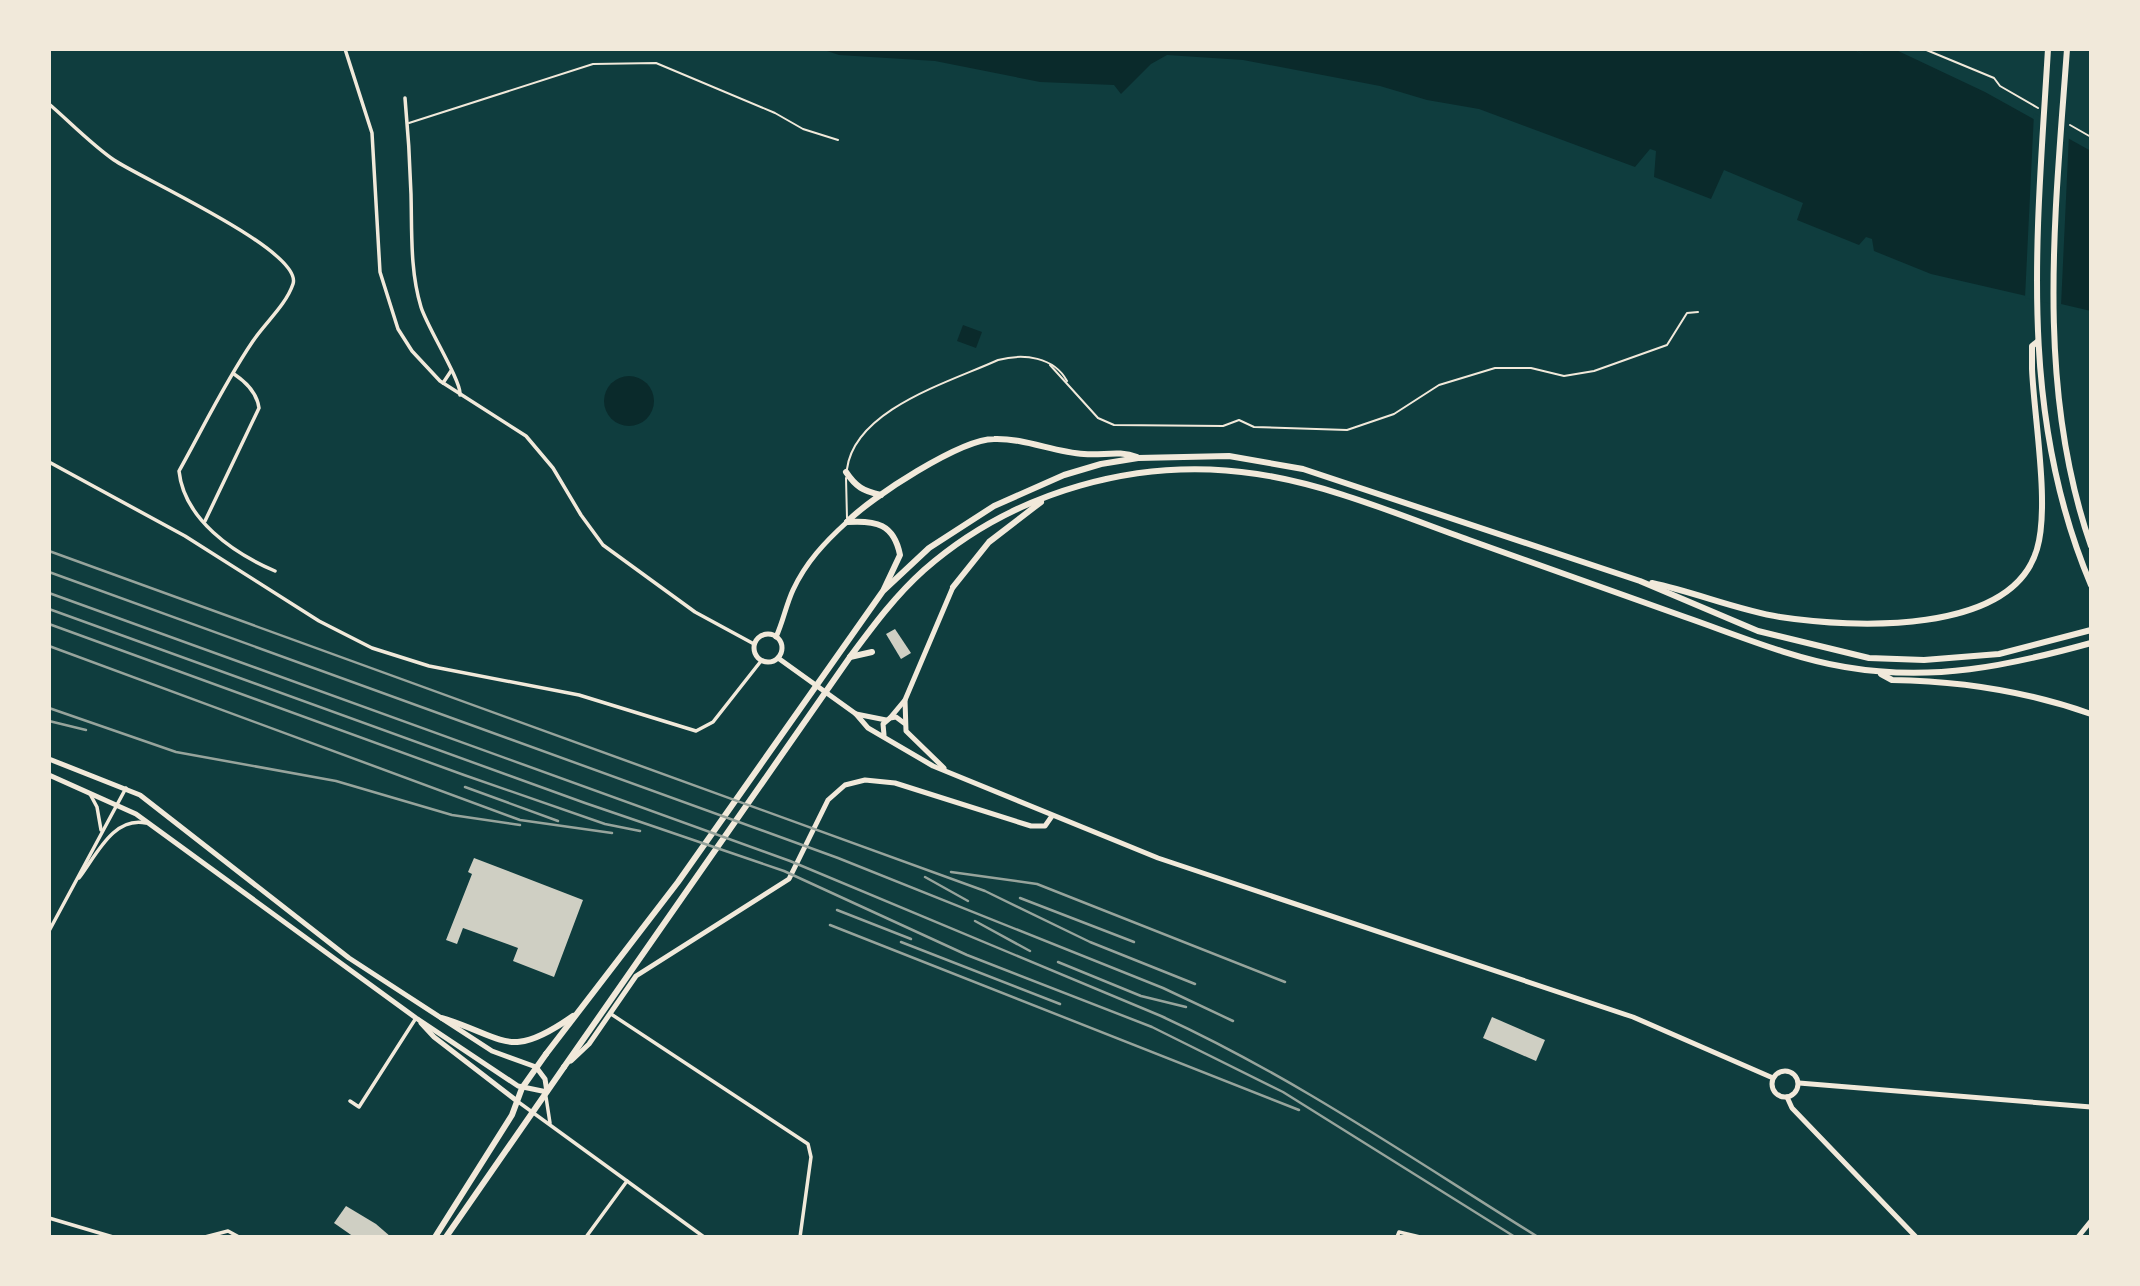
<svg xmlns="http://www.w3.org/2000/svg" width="2140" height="1286" font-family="Quicksand,sans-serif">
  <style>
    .water { fill: #0a2a2b }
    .pier { fill: #0f3d3e }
    .building { fill: #cfcfc3 }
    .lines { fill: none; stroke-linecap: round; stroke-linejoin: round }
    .path { stroke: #f1e9da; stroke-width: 2 }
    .service { stroke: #f1e9da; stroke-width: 2 }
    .minor { stroke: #f1e9da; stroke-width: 3.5 }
    .tertiary { stroke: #f1e9da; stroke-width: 5 }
    .primary { stroke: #f1e9da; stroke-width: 6 }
    .trunk { stroke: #f1e9da; stroke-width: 6 }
    .rail { stroke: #97a49c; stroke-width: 2.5 }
  </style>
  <rect width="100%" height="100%" fill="#0f3d3e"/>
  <g class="water">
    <path d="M821,49h1032l12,7 -11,-7h40l91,43 106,59v160l-160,-37 -57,-23 -2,-12 -6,-2 -7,8 -62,-25 6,-17 -79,-33 -13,29 -57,-22 2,-26 -6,-2 -15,18 -156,-58 -52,-9 -47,-14 -137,-26 -76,-5 -16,9 -30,30 -7,-9 -74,-3 -105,-21 -96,-6z"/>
    <path d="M963,325l19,7 -6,16 -19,-7z"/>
    <circle cx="629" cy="401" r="25"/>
  </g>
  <path class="pier" d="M2034,113l35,21 -8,172 -36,-8z"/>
  <g class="building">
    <path d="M895,629l16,24 -10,6 -15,-25z"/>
    <path d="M474,858l109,42 -29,77 -41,-16 5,-13 -55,-20 -6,16 -11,-4 26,-66 -4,-2z"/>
    <path d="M1492,1017l53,23 -9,21 -53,-23z"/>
    <path d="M346,1206l30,18 15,13h-37l-20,-14z"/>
  </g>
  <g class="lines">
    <g class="path">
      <path d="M1924,49l70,29 6,8 38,22"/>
      <path d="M2070,125l21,12"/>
    </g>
    <g class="service">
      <path d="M409,123l184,-59 63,-1 119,50 28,16 35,11"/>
      <path d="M1050,365l48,53 16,7 109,1 16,-6 15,7 93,3 47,-16 45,-29 56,-17h36l33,8 30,-5 73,-26 20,-32 11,-1"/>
      <path d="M847,469c8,-60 103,-87 151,-109 26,-7 56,-3 69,21"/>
      <path d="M846,478l1,40"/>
    </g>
    <g class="minor">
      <path d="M345,49l27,84 8,139 18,57 14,22 28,30 86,55 27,32 28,47 22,30 92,67 59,32"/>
      <path d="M405,98c3,32 5,64 6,96 1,38 -1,77 10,113 6,20 41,75 39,88"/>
      <path d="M49,104c21,18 42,40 65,56 26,18 190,91 179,124 -7,21 -28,39 -40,57 -28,41 -50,87 -74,130 5,48 54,82 96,100"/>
      <path d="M443,383l8,-12"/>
      <path d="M49,462l136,74 134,85 53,27 57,18 150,29 117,36 17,-9 48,-61"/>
      <path d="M205,521l54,-113c-2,-16 -13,-26 -25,-34"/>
      <path d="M90,794l7,13 4,23"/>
      <path d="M79,878c17,-22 34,-62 67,-55"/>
      <path d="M49,931l77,-143"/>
      <path d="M611,1014l197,130 3,13 -11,80"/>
      <path d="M546,1097l4,26"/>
      <path d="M350,1101l9,6 57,-89"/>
      <path d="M517,1101l187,136"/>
      <path d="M49,1218l64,19"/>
      <path d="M205,1237l23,-6 11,6"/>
      <path d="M586,1237l41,-56"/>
      <path d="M1397,1237l2,-5 21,5"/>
    </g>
    <g class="tertiary">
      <circle cx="768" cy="648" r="14"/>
      <path d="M776,637c7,-15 10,-32 17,-47 13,-28 32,-48 54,-68"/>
      <path d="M778,658l78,56 12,14 65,38 225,92 475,159 140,61"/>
      <path d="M905,700l1,31 38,37"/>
      <path d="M856,714l30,6"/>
      <path d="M890,718l15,-18 48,-113"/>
      <path d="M884,735l-1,-11 7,-6 6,-1 8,6"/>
      <path d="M49,759l91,36 209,163 143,93 44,16 9,12 2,13 -29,-6 -102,-68 -280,-204 -87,-39"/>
      <path d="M421,1023l13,14 83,64"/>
      <path d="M571,1061l18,-17 47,-68 153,-97 39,-79 17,-15 20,-5 30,3 136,43h14l7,-10"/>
      <circle cx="1785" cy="1084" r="13"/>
      <path d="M1799,1083l292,24"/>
      <path d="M1787,1097l5,11 124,129"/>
      <path d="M2078,1237l13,-16"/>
    </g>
    <g class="primary">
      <path d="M435,1237l77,-122 10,-27 24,-34"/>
      <path d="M446,1237l118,-170"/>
    </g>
    <g class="trunk">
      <path d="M2048,49c-11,184 -31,362 43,536"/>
      <path d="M2067,49c-12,166 -32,337 24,497"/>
      <path d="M846,472c10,15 17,19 35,23"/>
      <path d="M847,522c24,-25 114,-83 147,-83 30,-1 60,13 90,15 18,2 35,-4 53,3"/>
      <path d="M847,522c29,-2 47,2 53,33l-16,34"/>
      <path d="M1652,583c43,9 85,27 128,34 72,11 232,19 257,-68 13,-43 -3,-132 -5,-180v-23l5,-4"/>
      <path d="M953,587l36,-45 52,-40"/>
      <path d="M850,657l22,-5"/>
      <path d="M1881,674l11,6c68,1 134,11 199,34"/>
      <path d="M442,1018c64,20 67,43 131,-2"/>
      <path d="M546,1054l132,-172 205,-291 46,-43 65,-42 70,-31 37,-11 37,-6 91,-2 74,13 337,112 118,50 111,27 55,2 75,-6 92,-24"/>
      <path d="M564,1067l286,-410c23,-31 45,-61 74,-87 90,-79 215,-114 333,-96 73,11 142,41 212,66 72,26 144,51 216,77 52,18 106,41 160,50 87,15 163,-1 246,-24"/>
    </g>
    <g class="rail">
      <path d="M49,551l936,340 105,51 105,42"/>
      <path d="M49,572l789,286 325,130 70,33"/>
      <path d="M49,593l741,268 371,155c133,61 253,144 377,221"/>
      <path d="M49,609l536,194 199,68 183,84 185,72 131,65 232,145"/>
      <path d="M49,624l415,151 141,49 35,7"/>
      <path d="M49,646l471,174 92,13"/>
      <path d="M49,708l127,44 160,29 116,34 68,10"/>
      <path d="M49,721l37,9"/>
      <path d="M465,787l93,34"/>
      <path d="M951,872l86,12 248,98"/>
      <path d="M925,877l43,24"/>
      <path d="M1020,898l114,44"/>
      <path d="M837,910l74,29"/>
      <path d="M975,921l55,30"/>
      <path d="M830,925l469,185"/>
      <path d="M901,942l159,62"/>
      <path d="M1058,962l83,34 45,11"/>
    </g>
  </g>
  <rect width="2140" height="1286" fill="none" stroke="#f1e9da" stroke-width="102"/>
</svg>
